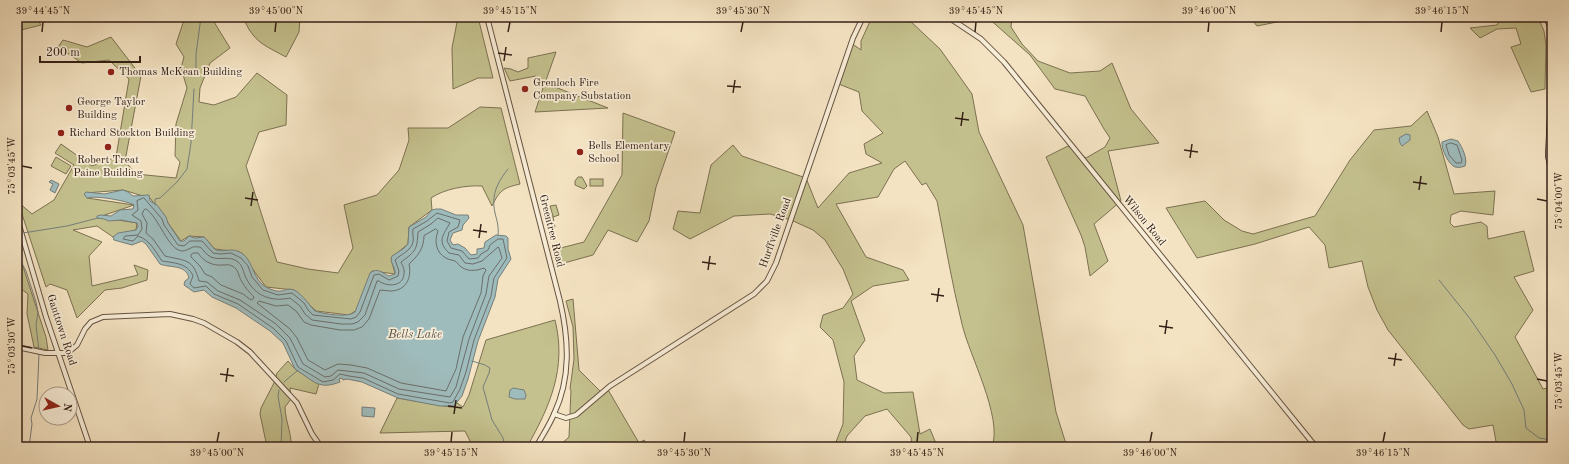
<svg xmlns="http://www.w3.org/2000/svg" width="1569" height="464" font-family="'Old Standard TT',serif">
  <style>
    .green { fill: #c4c18e; stroke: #7c7152 }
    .water { fill: #9fbcbd; stroke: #757e7b }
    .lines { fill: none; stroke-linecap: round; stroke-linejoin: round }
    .shore { stroke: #6a6e6a; stroke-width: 1 }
    .stream { stroke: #757e7b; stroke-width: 1 }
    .tertiary-casing { stroke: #655242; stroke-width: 6 }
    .secondary-casing { stroke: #352117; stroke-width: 6 }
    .tertiary { stroke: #f8edd7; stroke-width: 4 }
    .secondary { stroke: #f8edd7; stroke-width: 4.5 }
    .ticks { fill: none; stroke: #352117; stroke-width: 1.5 }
    .poi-dot { fill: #8f2418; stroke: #f8edd7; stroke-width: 1.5 }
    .labels { text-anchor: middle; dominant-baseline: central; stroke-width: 3.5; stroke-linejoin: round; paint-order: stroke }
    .poi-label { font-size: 11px; fill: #352117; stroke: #f8edd7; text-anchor: start }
    .street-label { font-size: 11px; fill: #352117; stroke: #f8edd7 }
    .water-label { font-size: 12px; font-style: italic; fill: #555049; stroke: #f8edd7 }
    .neatline { fill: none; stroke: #352117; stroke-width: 1.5 }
    .ticks-label { font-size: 10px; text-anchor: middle; fill: #352117 }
  </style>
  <rect width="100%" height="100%" fill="#f4e3c2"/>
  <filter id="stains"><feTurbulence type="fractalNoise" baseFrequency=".005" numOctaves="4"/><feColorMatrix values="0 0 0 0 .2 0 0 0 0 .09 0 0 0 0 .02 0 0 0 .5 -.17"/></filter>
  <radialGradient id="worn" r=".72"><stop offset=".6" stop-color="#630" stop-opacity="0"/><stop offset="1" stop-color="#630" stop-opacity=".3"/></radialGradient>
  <g class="green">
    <path d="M17,17h19l5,8 -24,6z"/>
    <path d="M185,17h26l19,31 -20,15 -10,25 -1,14 15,3 22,-8 21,-24 30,22 -1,30 -27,7 -13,34 31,96 31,7 30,4 15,-25 -9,-43 33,-10 22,-25 10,-30 -1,-12h40l32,-21 21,1 19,76c-17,4 -20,6 -28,22l-10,-20c-16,-1 -38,3 -51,12l1,12 -23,17 -1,17 -17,14 4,16 -23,-3 -15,39 -8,5 -33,-4 -22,-21 -28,-3 -26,-35 -25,-3 -11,-12 -15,-1 -8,5 -31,-43 -27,-8 -38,3 2,5 47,7 -35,12 38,6 -1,7 -23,7 -16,-11 -24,4 29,12 -13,14 3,30 46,-11 -4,-10 14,5 -1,10 -25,8 -17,2 -28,28 -10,-28 -17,-6 -4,3 -28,-85 14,12 22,-14 20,-35 -19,-12 6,-9 31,22 24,-9 13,-78 -20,-19 -27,3 -24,-16 5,-7 24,7 24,-10 30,39 -16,85 11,13 40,4 4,-16 -5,-6 1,-32 11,-36 -6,-20 3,-11 -8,-13z"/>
    <path d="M243,17h57l-1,15 -13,25c-22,-12 -33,-15 -43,-40z"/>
    <path d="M458,17h20l15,61h-15l-25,11 -1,-41z"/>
    <path d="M872,17h32l4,2 32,30 32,45 7,38 44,93 33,187 11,35h-75c11,-30 -23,-92 -30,-123 -10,-40 -17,-82 -25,-123l-11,-18 -4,2 -17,-24 -11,8 -16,28 -42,7 30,53 37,13 6,10 -36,6 -22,15 14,39 -11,16 3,24 27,13 29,-1 7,42 10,-5 7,17 -2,1h-23l-1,-10 -24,-28 -22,7 -18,20 -4,11h-9l9,-23 1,-42 -11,-42 -13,-13 3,-12 20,-7 10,-14 -10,-25 -18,-29 -12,-10 -22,-10 -21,-6 -36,2 -44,23 -17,-10 5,-18 22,2 11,-48 22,-20 9,11 64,22 12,30 31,-35 33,-10 -16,-9 -2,-10 19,-11 -21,-22 -3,-19 -23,-9 15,-40 10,7v-9z"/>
    <path d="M987,17h25l-1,10 11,17 16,17 32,12 30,-2 12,-8 19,46 28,34 -51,8 13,50 -27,23 14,37 -18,15 -5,-29 -4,-12 -35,-78 22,-11 18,12 19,-11 5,-9 -6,-9 -19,-33 -30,-7 -25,-34z"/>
    <path d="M1253,17h36l-12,5 -20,4 -5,-6z"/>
    <path d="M1502,17h36l6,14 2,14 -1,44 -14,3 -20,-45 10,-3 -5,-16 -19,1 -17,9 -10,-10 27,-3z"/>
    <path d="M556,52l-11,31 63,25 -73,4 8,-24 -7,-12 -26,5 -6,-13 7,1 7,3 10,-4v-10z"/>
    <path d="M1427,111l11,26 16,57 41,-3 -2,24 -32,-4 -10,4 -1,8 4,4 27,-5 6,4 1,13 36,-8 10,40 -20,6 19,33 -18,27 28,52 9,-2v60h-55l-4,-22 -24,4 -6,-4 -75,-95 -11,-20 -9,-23 -6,-26 -33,7 -4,-23 -16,-18 -54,17 -58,14 -31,-50 39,-7 19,19 18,11 11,3 62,-18 35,-56 24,-30 37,-4z"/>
    <path d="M623,113l52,19 -19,55 -7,34 -12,21 -29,-12 -15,25 -36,10 -4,-15 31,-8 38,-67z"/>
    <path d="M56,157l15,9 -5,8 -15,-8z"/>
    <path d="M578,177h4l5,9 -3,3 -9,-4v-4z"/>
    <rect x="590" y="179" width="13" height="7"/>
    <path d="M556,205l3,10 -6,2 2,10 -6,1 -3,-11 7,-1 -3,-10z"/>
    <path d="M17,248l29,89 2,13 -14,-3 -7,-33 1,-20 -7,-5 1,-12 -5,-1z"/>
    <path d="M573,299l6,71 22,22 6,-4 32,55 5,-3 5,7h-91l11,-10 2,-47 -1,-1 4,-30 -1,-32 -7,-26z"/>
    <path d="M555,320c12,48 -5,86 -28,127h-54l-8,-16 -85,2 17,-35 53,9 7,-4 6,4 6,-12 17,-55z"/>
    <path d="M288,361l8,9 23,14 -3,10 -26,-6 1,11 -6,8c0,14 7,26 6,40h-24l-7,-33 1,-6 13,-25 3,-10z"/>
  </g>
  <g class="water">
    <path d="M1406,134l4,1v5l-8,6 -2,-3 -1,-5z"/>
    <path d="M1451,139l7,2c4,6 10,18 7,25 -3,1 -6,2 -10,1 -6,-2 -14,-18 -13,-25z"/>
    <path d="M51,180l8,4 -4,9 -5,-3 3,-6 -4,-2z"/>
    <path d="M123,190l5,2 5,4 16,-1 1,6 7,4 9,12 2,6 12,18h4l5,-5 6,2 9,-1c4,3 8,11 12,13 10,3 16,-4 27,4 11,9 10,26 23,33 3,2 11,5 15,4 3,0 6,-2 9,-2 9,0 19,16 25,22 8,3 34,7 40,1l15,-39c8,-6 12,0 19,3l6,-2c1,-7 -6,-11 -3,-18l11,-7 5,-5 1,-17 17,-10 6,-7 4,-1h5l15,6h12l1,3 -6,7 -1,5 -9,3 -3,7 3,5 5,-1 7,4 6,7 6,-1v-5l7,-1 1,-6 11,-7 10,1 2,2v11l3,10 -13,20 -3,18 -17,44 -10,38 -6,17 -8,10h-14l-42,-8 -36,-16 -15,-3 -4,1 -1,-2 -3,1 1,3c-21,8 -25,0 -42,-11l-3,-2 -12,-26 -13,-12 -34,-23 -24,-11 -8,-7 -10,2 -10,-7 1,-4 4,-3c-3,-14 -20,-10 -29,-14l-14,-20 -4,-3 -10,4 -18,-5 -1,-3 5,-4 18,-3 2,-4 -1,-3 -16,-3 -12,1 -5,-2 -7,-1v-2l4,-1 10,1 9,-6 13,-1 1,-4c-6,-4 -39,-10 -47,-7l-3,-4 2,-2 18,2z"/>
    <path d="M513,388l11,2 2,5 -1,4h-10l-6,-2 1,-7z"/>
    <path d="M362,407l13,1 -1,9 -12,-1z"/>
  </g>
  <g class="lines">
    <g class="shore">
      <path d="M1451,143l6,2 5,15 -1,3h-5l-7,-8 -3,-10z"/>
      <path d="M144,198l18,21 2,6 14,20 6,1 6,-5h12l11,12 7,1 11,-1 10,5 7,8 4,11 11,13 15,5 14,-2 12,10 4,7 5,5 38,4 5,-2 4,-5 14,-37 5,-1 10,6 9,-4 1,-5 -4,-11c6,-6 16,-9 18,-18 1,-5 -1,-9 0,-13l14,-8 10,-8 23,7 -2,7 -9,5 -2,9 4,7 11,3 7,8 9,-1 3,-4 7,-4 2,-5 8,-6h5l4,19 -13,20 -3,18 -17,44 -8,32 -6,17 -7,13 -3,1 -52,-9 -35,-16 -14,-2 -9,-2 -7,6 -10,2 -25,-15 -12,-26 -13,-13 -35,-24 -24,-10 -8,-8 -12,2 -4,-4 3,-8c-5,-13 -19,-13 -31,-15 -7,-10 -12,-21 -24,-25l-5,5 -10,-2 2,-3 13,-1 4,-6 -1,-8 -9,-6 6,-5 -1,-9z"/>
      <path d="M146,209c13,8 22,41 36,42 4,0 6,-2 9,-3 2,-2 6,-1 9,-1 4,3 6,8 11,10 9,4 19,-2 27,5 5,4 5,10 8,16 9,18 25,24 44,20l10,8 5,8 7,6 29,4h11l6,-2 7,-7 12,-34h2c8,6 24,6 25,-7 1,-5 -2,-9 -3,-12 15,-11 16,-12 17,-30l13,-8 7,-6 12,5c-6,11 -14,18 -1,30l10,2 6,8 8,1 9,-3 16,-14 1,1 3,10 -13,18 -3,18 -17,45 -13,48 -6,10 -51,-8 -35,-16 -26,-3 -7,6 -6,1 -22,-13 -13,-26 -14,-14 -36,-24 -22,-9 -11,-9 -8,-1c-6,-23 -14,-20 -34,-25l-12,-17 -7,-6 1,-10 -5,-9 2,-4z"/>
      <path d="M436,229l2,2c-4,10 -2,22 8,27 3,2 7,2 9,3 2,1 3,3 5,5 7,6 16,5 24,2l2,2 -3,6 -2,17 -18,44 -7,32 -10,22 -45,-8 -34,-15 -16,-3 -13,-1 -13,6 -17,-10 -11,-22 -7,-9 -33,-26 2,-2 17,5 12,-1 8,6 8,11 7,3 29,5h14l8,-3 7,-8 11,-29c3,0 7,1 10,1 16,0 22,-13 19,-27 9,-8 15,-16 15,-28z"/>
      <path d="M194,253h4c6,9 15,13 25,12 4,0 6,-1 9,1 7,3 6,10 10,16 3,5 7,10 12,15l-1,2 -2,1 -8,-6 -22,-9 -9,-8 -7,-3 -5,-8 -9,-9v-2z"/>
    </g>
    <g class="stream">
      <path d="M196,73v-19l5,-37"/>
      <path d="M155,205v-6l5,-1 17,-16 10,-13 4,-26 3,-54"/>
      <path d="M23,233l44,-7 31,-8"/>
      <path d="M498,235c1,-8 -1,-14 -3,-22 -4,-18 2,-30 13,-44"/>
      <path d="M17,254l9,17 10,31 2,10 -2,13 3,26"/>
      <path d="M1439,280l32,40 24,35 17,29 12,26 2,18 13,10 13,2"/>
      <path d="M472,361l13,4 5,3 -1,5 -6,14 9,33 11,18 2,9"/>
      <path d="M284,382l14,-12"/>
      <path d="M279,390l-1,6 4,23 -1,28"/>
      <path d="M29,447l3,-23 -1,-6 6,-19 2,-45"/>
    </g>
    <g class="tertiary-casing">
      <g id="tertiary">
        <path d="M487,17l73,284c9,39 11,77 -6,113 -5,12 -12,22 -18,33"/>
        <path d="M948,17l33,22 23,23 312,385"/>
        <path d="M17,218l29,99 44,130"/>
        <path d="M17,347l28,6h20l6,-3 6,-5 8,-16 6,-7 12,-5 67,-3 23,5 11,4 33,19 13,10 47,51 15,31 9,13"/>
        <path d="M554,414l12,4 10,-3 34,-29 144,-92 13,-13 9,-18 77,-225 10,-21"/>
      </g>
    </g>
    <g class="secondary-casing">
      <g id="secondary">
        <path d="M1546,17l6,14"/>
        <path d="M1552,74l-4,82 4,18"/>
      </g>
    </g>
    <use href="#tertiary" class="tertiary"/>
    <use href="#secondary" class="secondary"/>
  </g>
  <path class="ticks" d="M42,32l1,-10M275,32l1,-10M508,32l2,-10M741,32l2,-10M975,32l1,-10M1208,32l1,-10M1441,32l1,-10M498,53l14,2M504,61l2,-14M727,86l14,1M733,93l2,-13M955,118l14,2M961,126l2,-14M1184,150l14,2M1190,158l2,-14M22,166l10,2M1413,182l14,2M1419,190l2,-14M245,198l13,2M1537,199l10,2M251,206l2,-14M473,230l14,2M479,238l2,-14M702,262l14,2M708,270l2,-14M931,294l13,2M937,302l2,-14M1159,326l14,2M1165,334l2,-14M22,346l10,2M1388,358l14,2M1394,366l2,-13M220,374l14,2M1537,379l10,2M226,382l2,-14M448,406l14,2M454,414l2,-14M217,442l2,-10M451,442l1,-10M684,442l1,-10M917,442l1,-10M1150,442l2,-10M1383,442l2,-10"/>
  <g class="poi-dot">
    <circle cx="111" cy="72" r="4"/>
    <circle cx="525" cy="89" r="4"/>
    <circle cx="69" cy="108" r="4"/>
    <circle cx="61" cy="133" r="4"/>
    <circle cx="108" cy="147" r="4"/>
    <circle cx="580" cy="152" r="4"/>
  </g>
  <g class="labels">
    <g class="poi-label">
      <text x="119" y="72">Thomas McKean Building</text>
      <text x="533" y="83">Grenloch Fire<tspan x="533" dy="13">Company Substation</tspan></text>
      <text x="77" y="102">George Taylor<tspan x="77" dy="13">Building</tspan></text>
      <text x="69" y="133">Richard Stockton Building</text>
      <text x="588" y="146">Bells Elementary<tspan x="588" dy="13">School</tspan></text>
      <text x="108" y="160" text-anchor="middle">Robert Treat<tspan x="108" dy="13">Paine Building</tspan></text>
    </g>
    <g class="street-label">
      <text transform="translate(1144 221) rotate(51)">Wilson Road</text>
      <text transform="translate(551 231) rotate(76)">Greentree Road</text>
      <text transform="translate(776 233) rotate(-70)">Hurffville Road</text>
      <text transform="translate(61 330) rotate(72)">Ganttown Road</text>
    </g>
    <g class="water-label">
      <text x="415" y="335">Bells Lake</text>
    </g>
  </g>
  <rect width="1569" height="464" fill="none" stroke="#f4e3c2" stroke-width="44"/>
  <g transform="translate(58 406) rotate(98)"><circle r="19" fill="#f8edd7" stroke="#aa9b8a"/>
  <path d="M0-3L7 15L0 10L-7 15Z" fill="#8f2418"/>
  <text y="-6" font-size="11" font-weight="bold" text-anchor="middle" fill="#352117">N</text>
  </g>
  <path d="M40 56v6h100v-6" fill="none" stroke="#352117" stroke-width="2"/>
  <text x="46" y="56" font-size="12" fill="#352117" stroke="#f8edd7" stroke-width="3" paint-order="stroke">200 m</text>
  <rect x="22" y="22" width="1525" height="420" class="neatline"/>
  <g class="ticks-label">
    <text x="43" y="14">39°44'45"N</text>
    <text x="276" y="14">39°45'00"N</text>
    <text x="510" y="14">39°45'15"N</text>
    <text x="743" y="14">39°45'30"N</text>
    <text x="976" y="14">39°45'45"N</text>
    <text x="1209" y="14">39°46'00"N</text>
    <text x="1442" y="14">39°46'15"N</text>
    <text transform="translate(11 166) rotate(-90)" y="4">75°03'45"W</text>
    <text transform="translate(1558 201) rotate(-90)" y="4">75°04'00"W</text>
    <text transform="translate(11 346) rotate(-90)" y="4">75°03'30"W</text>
    <text transform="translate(1558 381) rotate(-90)" y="4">75°03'45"W</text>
    <text x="217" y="456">39°45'00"N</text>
    <text x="451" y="456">39°45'15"N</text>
    <text x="684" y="456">39°45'30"N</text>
    <text x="917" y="456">39°45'45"N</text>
    <text x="1150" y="456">39°46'00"N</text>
    <text x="1383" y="456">39°46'15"N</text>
  </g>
  <rect width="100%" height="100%" filter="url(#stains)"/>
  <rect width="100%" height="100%" fill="url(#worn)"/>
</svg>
